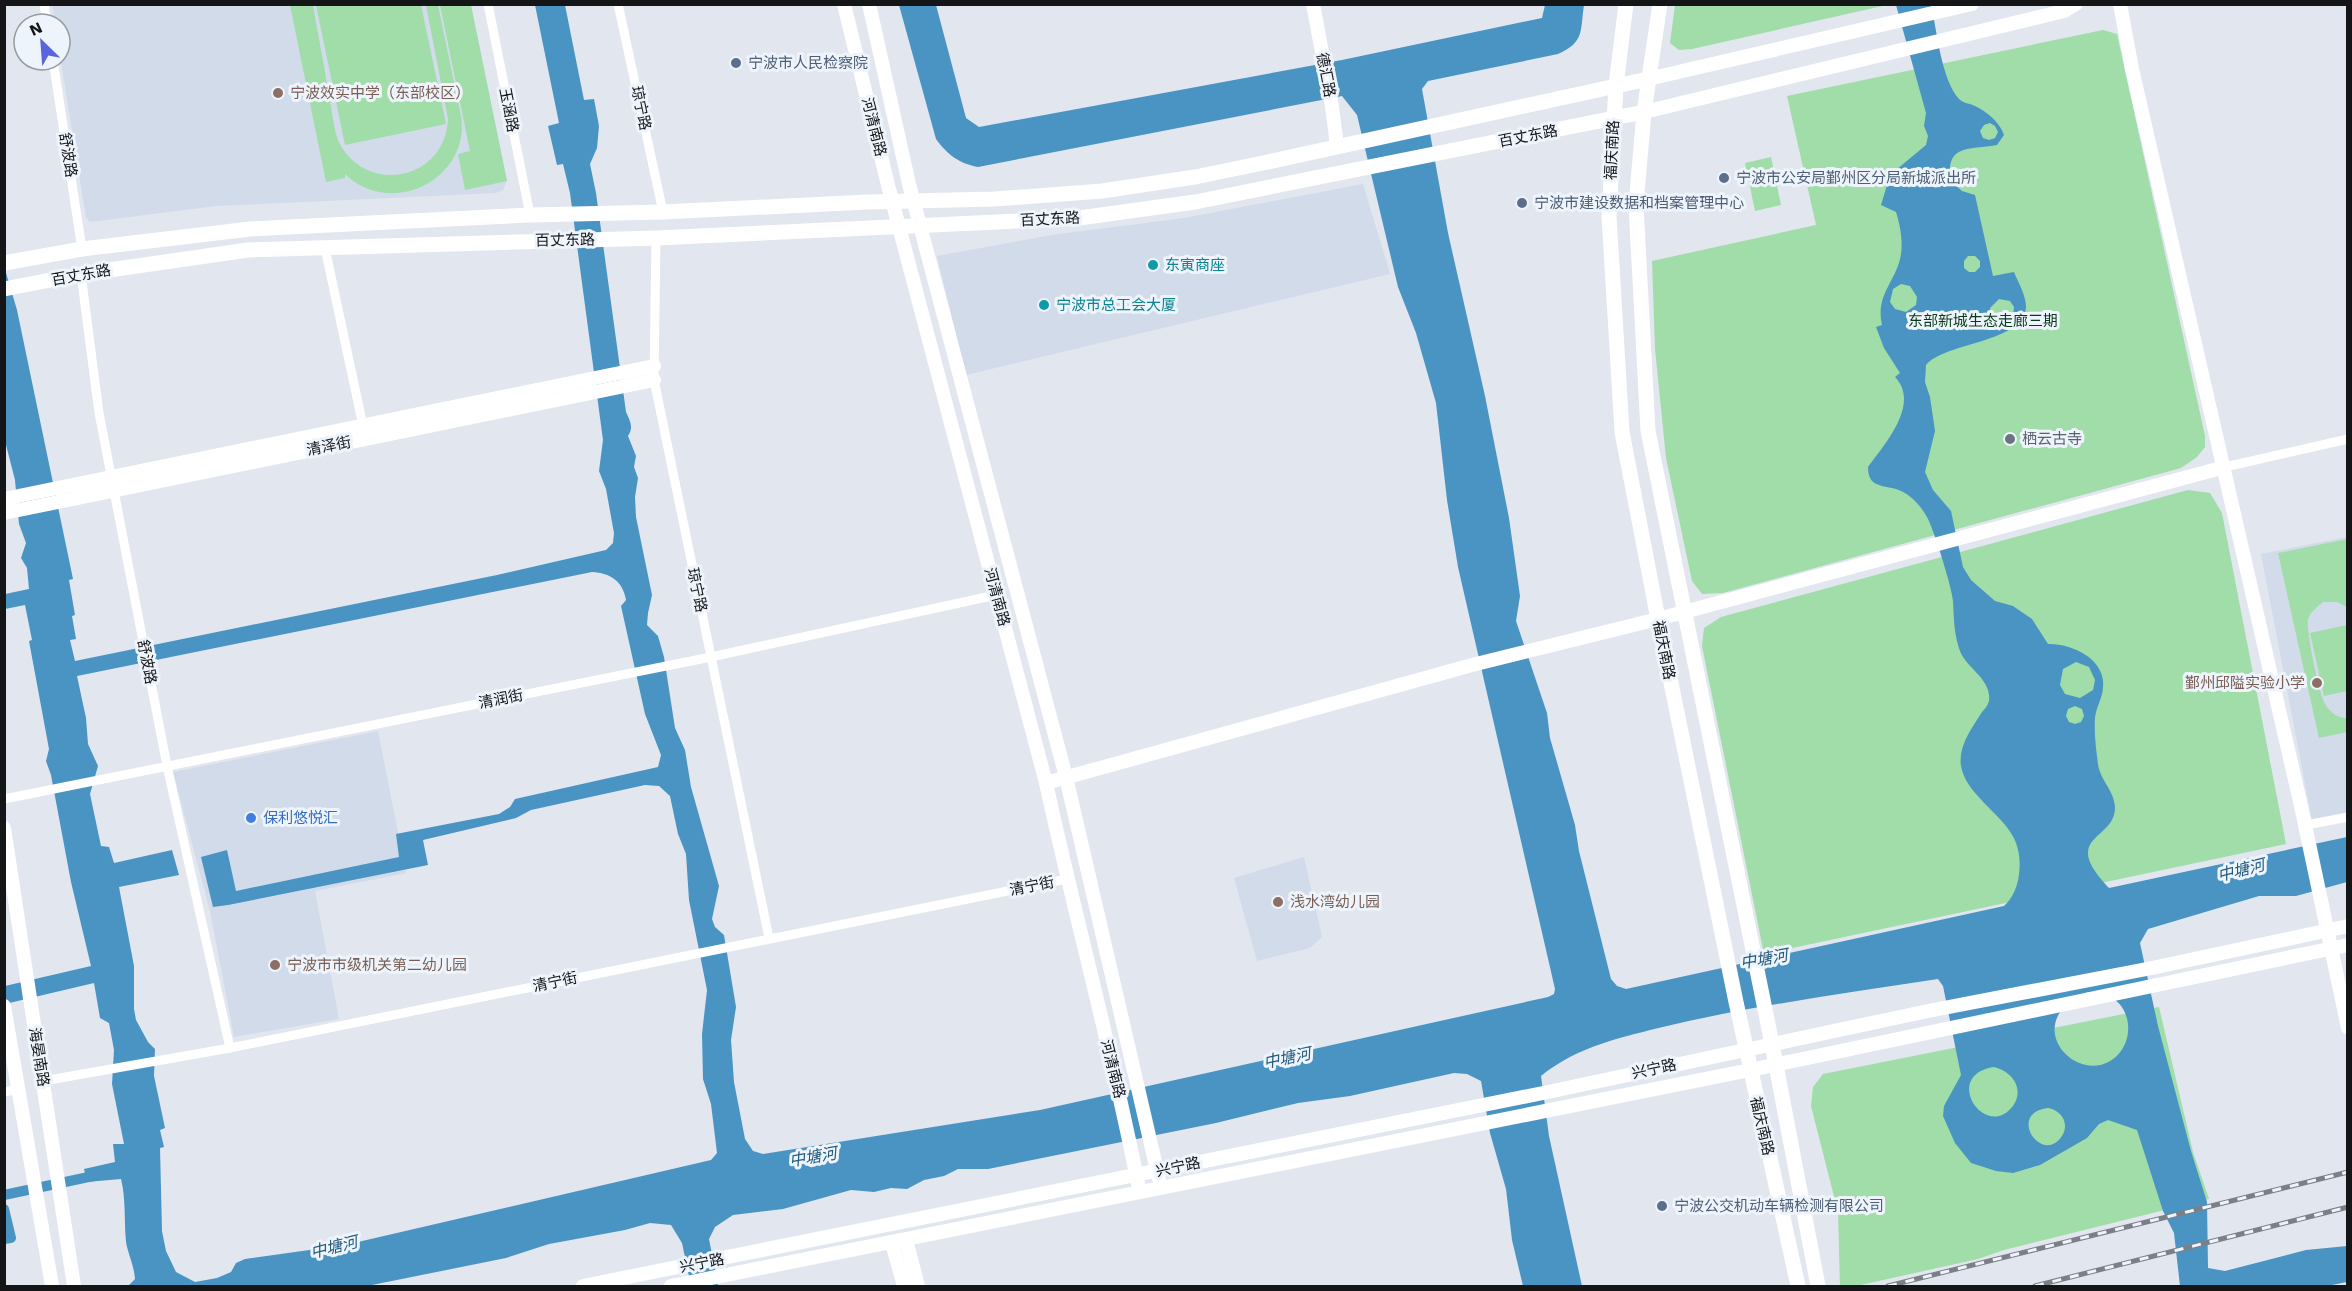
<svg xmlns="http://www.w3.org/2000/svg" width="2352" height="1291" font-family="'Work Sans','Noto Sans SC',sans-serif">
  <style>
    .built { fill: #d2dbea }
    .green { fill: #a0dda9 }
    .water { fill: #4994c2; fill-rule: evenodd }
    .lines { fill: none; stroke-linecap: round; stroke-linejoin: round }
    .canal { stroke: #4994c2; stroke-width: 10 }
    .street { stroke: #fff; stroke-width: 9 }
    .secondary { stroke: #fff; stroke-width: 14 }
    .primary { stroke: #fff; stroke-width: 15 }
    .rail-casing { stroke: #7c7f85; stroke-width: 5 }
    .rail { stroke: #eef4fc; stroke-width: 3; stroke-dasharray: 9; stroke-linecap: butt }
    .service-dot { fill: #5c6f8a; stroke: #eef4fc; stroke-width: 2 }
    .education-dot { fill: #8d6e63; stroke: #eef4fc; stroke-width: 2 }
    .culture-dot { fill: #0f9aa8; stroke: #eef4fc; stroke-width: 2 }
    .worship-dot { fill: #6b7280; stroke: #eef4fc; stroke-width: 2 }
    .shop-dot { fill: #3f7fe0; stroke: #eef4fc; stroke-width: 2 }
    .labels { text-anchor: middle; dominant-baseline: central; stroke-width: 6; stroke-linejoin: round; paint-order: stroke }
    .service-label { font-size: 15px; fill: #4e5e75; stroke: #eef4fc; text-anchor: start }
    .street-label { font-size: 15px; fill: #131517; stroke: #eef4fc }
    .education-label { font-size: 15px; fill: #785e54; stroke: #eef4fc; text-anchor: start }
    .culture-label { font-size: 15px; fill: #0d838f; stroke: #eef4fc; text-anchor: start }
    .park-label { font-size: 15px; fill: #093a17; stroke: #eef4fc }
    .worship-label { font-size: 15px; fill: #5b616d; stroke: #eef4fc; text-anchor: start }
    .shop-label { font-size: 15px; fill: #366cbe; stroke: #eef4fc; text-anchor: start }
    .water-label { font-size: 16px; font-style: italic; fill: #235a7c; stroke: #eef4fc }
  </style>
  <rect width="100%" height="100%" fill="#e1e6ef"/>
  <g class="built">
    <path d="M52,5h419l36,176 -4,9 -7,3 -280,13 -126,16 -4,-4 -26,-162v-32h-5z"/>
    <path d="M1363,184l27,90 -424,101 -29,-119 115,-21 132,-17z"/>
    <path d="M2347,537v276l-35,7 -51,-266z"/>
    <path d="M378,731l28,142 -91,18 24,128 -105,18 -24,-126 -37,-139z"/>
    <path d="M1304,857l18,80 -12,11 -53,13 -23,-83z"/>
  </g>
  <g class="green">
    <path d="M290,5h23c5,30 11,60 16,90 3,15 4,31 9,45 14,32 51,44 81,28 18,-10 28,-28 29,-49l-22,-114h12l23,111c10,63 -70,103 -116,58v4l-19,4z"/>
    <path d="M316,5h105l25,119 -101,21z"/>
    <path d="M440,5h31l36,176 -42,9 -7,-36 12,-3z"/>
    <path d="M1675,5v-1l212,1 -195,44 -13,1 -9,-7z"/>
    <path d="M2103,30l14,4 88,402v11l-8,10 -16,11 -458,125 -21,1 -10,-13 -26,-123 -11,-109 -3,-88 164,-36 -29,-129z"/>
    <path d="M1771,157l10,48 -26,6 -10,-48z"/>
    <path d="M2188,490l22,3 12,20 64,331 -522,110 -62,-308 2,-18 17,-11z"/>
    <path d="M2347,539v68l-10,-5h-14c-6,5 -13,10 -15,18 -2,10 11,74 17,84 5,8 12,14 22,14v14l-28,6 -41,-185z"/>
    <path d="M2347,625v66l-23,5 -14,-63z"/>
    <path d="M2159,1007l34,145 16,47 -205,51 -26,9 -122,27h-16l-2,-74 -27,-106 2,-19 10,-13z"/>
  </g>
  <path class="water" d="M535,5h30l19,95 10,-1 5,27 -2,22 -7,16 6,29 30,219c4,9 8,15 2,24l8,20 -2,11 4,11 -3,19 1,20 16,78 -4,18 -1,12 11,11 6,21 11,71 10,22 6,37 28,99 -7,33 3,8 9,8 12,72 -5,33 3,42 11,57 8,12 10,3 277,-44 508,-113 6,-3 1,-5 -97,-422 -11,-67 -11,-97 -20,-70 -18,-46 -41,-172 -15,-19 -364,71c-20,-4 -30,-12 -42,-28l-37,-134h37l30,113 13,9 363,-67 200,-42 3,-13h39c-4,26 1,37 -26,49l-130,27 -6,8 26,144 37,163 24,122 11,78 -4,25 31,92 3,25 25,87 4,26 32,128 6,7 9,3 378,-83c9,-8 14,-21 15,-32 5,-41 -19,-52 -43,-80 -7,-8 -13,-17 -15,-28 -3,-20 11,-38 21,-54 3,-3 6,-7 7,-11 3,-22 -23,-33 -29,-50 -6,-16 -6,-32 -7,-49 0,-12 -19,-71 -25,-83 -6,-12 -18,-26 -32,-30 -15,-4 -28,-2 -28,-22 16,-22 53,-63 27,-90l5,-4 -16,-25 -8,-21 6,-2c-7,-31 15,-44 19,-71 2,-14 -1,-29 -5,-42l-15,-7 9,-30 36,-30 2,-9 -4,-10 2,-13 -30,-108h35c6,25 10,74 28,94 5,5 10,4 16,7 13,6 25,17 29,29l-7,10c-25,5 -53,-2 -46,36l11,10 13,4 18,81 21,-4c4,10 12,23 12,35 -2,36 -81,35 -100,58l-1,17 5,15 5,34 -10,41 8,18 18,21 12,56 8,13 24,21 18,5 19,13 16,25c23,-1 58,15 55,43 0,10 -7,20 -8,31 -1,15 1,31 3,46 2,16 16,26 17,43 1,34 -57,28 -6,81l238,-51v45l-51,14h-37l-111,33 -8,14 18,83 33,125 16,51 1,66 17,3 81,-21 41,-4v36l-20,4h-147l-6,-53 -11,-22 -26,-81 -29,-10 -9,4 -12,14 -47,27 -27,8 -17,-2 -25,-8 -16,-20 -12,-27 1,-10 17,-31 -18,-89 -5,-7c-90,14 -182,26 -271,47 -45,11 -89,20 -126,50l8,60 33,150h-59l-11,-46 -6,-51 -16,-56 -9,-52 -14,-7 -13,-1 -104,23 -52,7 -82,20 -228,46h-30l-14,7 -20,4 -17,9 -16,-1 -17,4 -23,-2 -68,19 -50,6 -18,12 -6,12 9,47h-27l-9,-43 -11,-18 -21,-2 -25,7 -76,14 -43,14 -139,28h-239l7,-7c-1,-14 -7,-25 -9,-37 -2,-22 0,-43 -5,-63l-34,3 -3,-13 31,-7 -2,-18h11l-12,-60 2,-34 -5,-27 -9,-5 -6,-35 -89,21v-18l86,-20 -20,-84 -20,-107 -5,-14 3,-12 -20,-108 3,-1 -7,-35 -20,4v-15l24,-5 -2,-21 -6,-10 5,-15 -7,-19 -4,-44 -10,-39 -1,-175 13,44 56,269 -4,1 6,35 -3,1 4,23 -6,1 5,21 422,-86 109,-25 7,-7 1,-10 -8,-44 -7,-18 4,-31 -33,-247 -7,-29 -6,1 -9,-39 11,-3zM1990,123l5,3 3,6 -3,6 -6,2 -6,-2 -3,-7 4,-6zM1968,256h7l5,5v6l-5,5h-6l-5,-4v-7zM1901,284l9,2 7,11 -1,8 -10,7 -11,-3 -5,-7 3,-13zM1999,299l11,2 4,6 -1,9 -6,6h-9l-7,-5 -1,-9zM1977,312l5,5v7l-4,4 -6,1 -5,-4 -2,-6 4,-6zM592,572c18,1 31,9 34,28l-5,6 24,108 16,41 -3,12 -143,32 -5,8 -11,7 -103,20 3,23 -163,34 -9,-41 -26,7 12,50 15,-2 200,-40 -5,-25 93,-22 15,-8 114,-25 14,1 11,10 8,38 8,20 3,46 18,90 -5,44 1,45 8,25 6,49 -6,7 -366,85 -100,14 -9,4 -5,9 -14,6 -22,4 -19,-10 -10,-21 -4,-20 -2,-83 4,-1 -4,-17 5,-2 -11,-52 1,-27 -7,-7 -12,-22 -2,-11v-43l-15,-79 60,-12 -7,-25 -58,13 -5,-16 -8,-1 -11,-52 8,-28 -10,-22 -2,-26 -9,-42zM2076,662l13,5 6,13 -2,10 -13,8 -15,-4 -5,-9 3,-16zM2075,706l7,3 2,7 -3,6 -6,2 -6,-2 -3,-6 2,-7zM2090,992c6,2 15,3 22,6 18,10 21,37 9,53 -30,40 -92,-10 -55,-46 8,-7 13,-11 24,-13zM1994,1067c18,4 31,22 19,39 -28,36 -72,-31 -19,-39zM2048,1108c13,2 22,15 14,28 -20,30 -56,-23 -14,-28z"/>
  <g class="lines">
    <g class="canal">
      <path d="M4,1195l94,-20"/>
      <path d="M4,1209l7,29 -7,1"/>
    </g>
    <g class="street">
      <path d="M44,4l3,20"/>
      <path d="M488,4l42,211"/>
      <path d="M618,4l45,208"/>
      <path d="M53,60l29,189"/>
      <path d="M656,238l-2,142 115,558"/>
      <path d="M325,248l38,178"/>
      <path d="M81,274l18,139 68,353 63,282"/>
      <path d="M2225,467l123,-28"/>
      <path d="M4,799l707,-142 285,-62"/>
      <path d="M2306,825l42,-8"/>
      <path d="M43,1081l187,-33 837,-169"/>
      <path d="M4,1092l16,-3"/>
    </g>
    <g class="secondary">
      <path d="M844,4l44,181 158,598c29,134 66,267 92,401"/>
      <path d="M869,4l40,180 157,593 93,402"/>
      <path d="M1313,4l19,102 5,40"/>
      <path d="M2120,4l12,65 169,737 47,222"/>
      <path d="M1648,79l324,-75"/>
      <path d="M1644,112l420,-101 12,-7"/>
      <path d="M4,499l650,-133"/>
      <path d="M4,513l650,-133"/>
      <path d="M1046,783l426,-118 186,-46 567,-152"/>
      <path d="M4,828l70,458"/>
      <path d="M4,1006l48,280"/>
      <path d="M906,1240l12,46"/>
      <path d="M892,1243l12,43"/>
      <path d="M583,1286l965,-194 380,-81 224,-43 196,-42"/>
      <path d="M671,1286l1079,-216 598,-125"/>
    </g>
    <g class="primary">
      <path d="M1626,4l-10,82 -7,130 13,216 36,187 78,383 62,284"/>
      <path d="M1660,4l-16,108 -8,93 12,226 124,613 46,242"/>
      <path d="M4,263l78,-14 168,-20 280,-14 133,-3 204,-10 128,-3 107,-8 93,-14 68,-14 385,-84"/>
      <path d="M4,289l77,-15 167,-24 408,-12 423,-20 116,-16 449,-90"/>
    </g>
    <g class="rail-casing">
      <g id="rail">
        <path d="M1888,1286l460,-114"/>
        <path d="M2035,1286l313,-79"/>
      </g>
    </g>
    <use href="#rail" class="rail"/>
  </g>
  <g class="service-dot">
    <circle cx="736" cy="63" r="6"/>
    <circle cx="1724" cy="178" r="6"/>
    <circle cx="1522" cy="203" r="6"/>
    <circle cx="1662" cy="1206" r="6"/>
  </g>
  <g class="education-dot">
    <circle cx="278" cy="93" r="6"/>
    <circle cx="2317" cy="683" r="6"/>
    <circle cx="1278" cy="902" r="6"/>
    <circle cx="275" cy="965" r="6"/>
  </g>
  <g class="culture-dot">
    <circle cx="1153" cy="265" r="6"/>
    <circle cx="1044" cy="305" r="6"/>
  </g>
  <circle class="worship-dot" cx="2010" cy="439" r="6"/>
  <circle class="shop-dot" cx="251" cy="818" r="6"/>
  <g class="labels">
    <g class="service-label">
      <text x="748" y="63">宁波市人民检察院</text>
      <text x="1736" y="178">宁波市公安局鄞州区分局新城派出所</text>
      <text x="1534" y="203">宁波市建设数据和档案管理中心</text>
      <text x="1674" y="1206">宁波公交机动车辆检测有限公司</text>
    </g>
    <g class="street-label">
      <text transform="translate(1326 75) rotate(79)">德汇路</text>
      <text transform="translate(641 108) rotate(78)">琼宁路</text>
      <text transform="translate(509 110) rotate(79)">玉涵路</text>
      <text transform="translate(874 127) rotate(76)">河清南路</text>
      <text transform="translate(1528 136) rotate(-11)">百丈东路</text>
      <text transform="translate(1612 150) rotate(-87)">福庆南路</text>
      <text transform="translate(68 155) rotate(81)">舒波路</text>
      <text transform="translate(1050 219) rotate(-3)">百丈东路</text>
      <text transform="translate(565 240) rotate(-1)">百丈东路</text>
      <text transform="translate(81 275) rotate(-10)">百丈东路</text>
      <text transform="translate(329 446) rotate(-11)">清泽街</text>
      <text transform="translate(697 590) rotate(78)">琼宁路</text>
      <text transform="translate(997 597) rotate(75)">河清南路</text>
      <text transform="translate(1664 650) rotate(79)">福庆南路</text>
      <text transform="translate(147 662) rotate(79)">舒波路</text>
      <text transform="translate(501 699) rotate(-11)">清润街</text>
      <text transform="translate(1032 886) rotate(-11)">清宁街</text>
      <text transform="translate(555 982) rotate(-12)">清宁街</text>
      <text transform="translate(39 1057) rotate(81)">海晏南路</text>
      <text transform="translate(1113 1069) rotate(76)">河清南路</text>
      <text transform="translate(1654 1069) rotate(-12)">兴宁路</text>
      <text transform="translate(1762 1126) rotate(77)">福庆南路</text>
      <text transform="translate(1178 1167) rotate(-12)">兴宁路</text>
      <text transform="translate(702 1263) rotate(-11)">兴宁路</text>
    </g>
    <g class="education-label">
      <text x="290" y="93">宁波效实中学（东部校区）</text>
      <text x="2305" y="683" text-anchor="end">鄞州邱隘实验小学</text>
      <text x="1290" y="902">浅水湾幼儿园</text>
      <text x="287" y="965">宁波市市级机关第二幼儿园</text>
    </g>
    <g class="culture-label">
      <text x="1165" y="265">东寅商座</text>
      <text x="1056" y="305">宁波市总工会大厦</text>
    </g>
    <g class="park-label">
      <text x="1983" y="321">东部新城生态走廊三期</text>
    </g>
    <g class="worship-label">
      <text x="2022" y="439">栖云古寺</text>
    </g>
    <g class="shop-label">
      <text x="263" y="818">保利悠悦汇</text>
    </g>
    <g class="water-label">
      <text transform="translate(2241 870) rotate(-14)">中塘河</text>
      <text transform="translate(1764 959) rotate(-10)">中塘河</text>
      <text transform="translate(1287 1058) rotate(-12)">中塘河</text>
      <text transform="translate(813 1157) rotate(-10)">中塘河</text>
      <text transform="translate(334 1247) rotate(-14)">中塘河</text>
    </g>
  </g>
  <rect width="2352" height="1291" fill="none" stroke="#131517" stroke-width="12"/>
  <g transform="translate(42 42) rotate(335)"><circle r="28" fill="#eef4fc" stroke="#969ba0" stroke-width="1.5"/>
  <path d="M0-4.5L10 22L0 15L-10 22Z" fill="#5965dc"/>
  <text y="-9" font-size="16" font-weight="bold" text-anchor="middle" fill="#131517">N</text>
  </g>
</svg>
